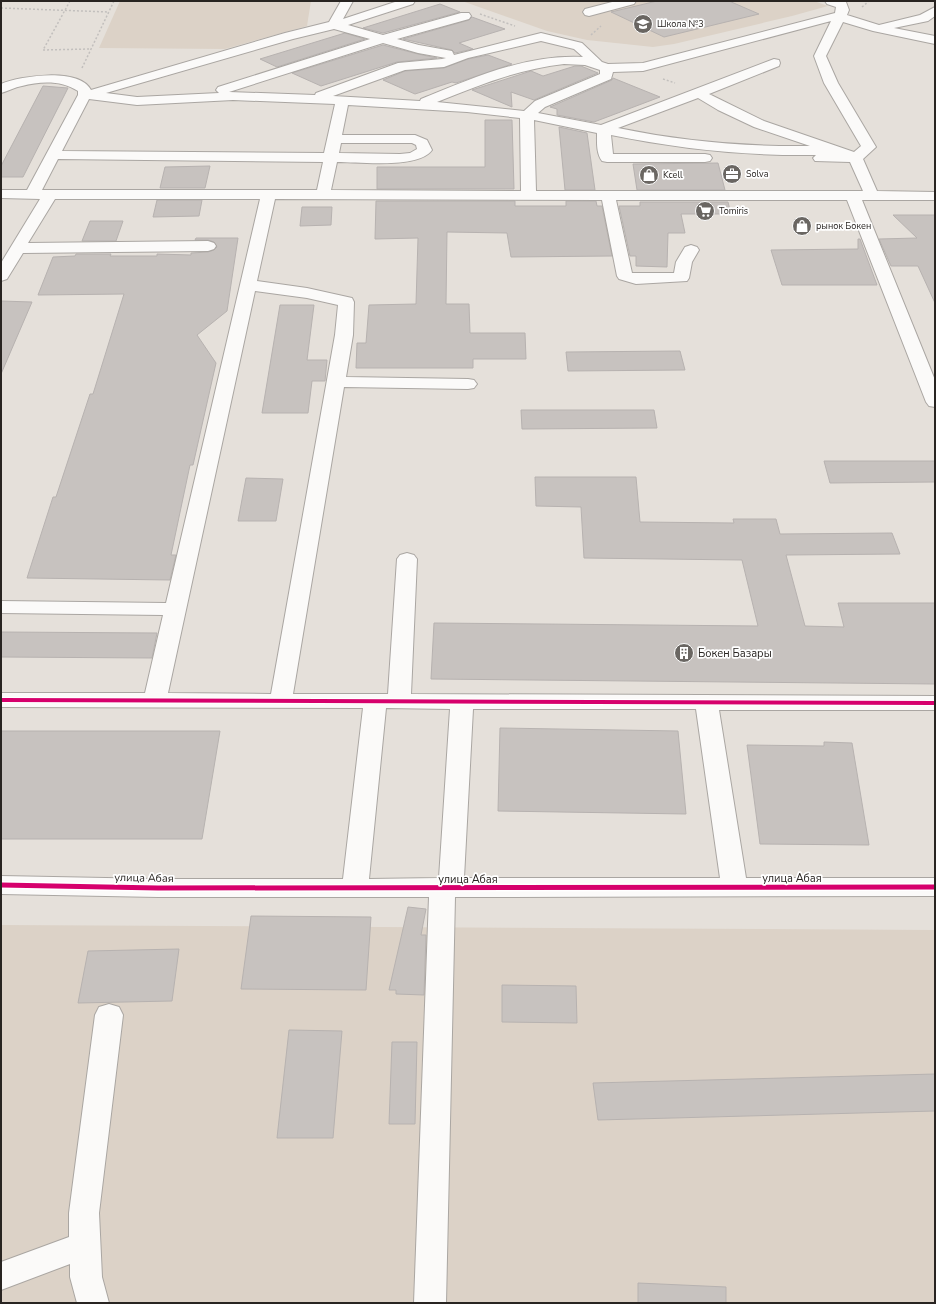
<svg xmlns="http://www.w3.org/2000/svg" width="936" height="1304" font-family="'Nunito Sans',sans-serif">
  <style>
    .built { fill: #dcd2c7 }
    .building { fill: #c7c2bf; stroke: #b7b2b0 }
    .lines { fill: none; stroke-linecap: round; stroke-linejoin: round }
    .minor-casing { stroke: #aaa6a2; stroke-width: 2 }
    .path { stroke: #c2bfbd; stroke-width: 1.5; stroke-dasharray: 2 2; stroke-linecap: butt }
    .minor { fill: #fbfaf9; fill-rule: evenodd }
    .cycleway-far1-casing { stroke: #fff; stroke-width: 6 }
    .cycleway-casing { stroke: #fff; stroke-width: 8 }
    .cycleway-far1 { stroke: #d6006c; stroke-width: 4 }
    .cycleway { stroke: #d6006c; stroke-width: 5 }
    .labels { text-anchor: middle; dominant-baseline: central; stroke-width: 3.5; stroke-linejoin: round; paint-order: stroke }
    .far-poi-label { font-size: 9px; fill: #282421; stroke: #fff; text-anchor: start }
    .poi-label { font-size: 11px; fill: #282421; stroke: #fff; text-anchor: start }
    .street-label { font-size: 11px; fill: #282421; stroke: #fff }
  </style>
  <rect width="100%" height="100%" fill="#e5e0da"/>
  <g class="built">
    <path d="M120,1h191l-4,25 -82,23 -126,-1z"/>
    <path d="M462,1h352l14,5 -36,10 -118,28 -21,3 -66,-7 -40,-9z"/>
    <path d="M1,925l934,5v373h-934z"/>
  </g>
  <g class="building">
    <path d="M657,1h72l30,13 -95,23 -53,-25z"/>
    <path d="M440,4l20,8 -77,21 -20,-5z"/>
    <path d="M472,17l33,12 -46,14 14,6 -18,4 -3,-3 -49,-11 66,-19z"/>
    <path d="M345,33l20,6 -88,28 -17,-8z"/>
    <path d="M383,45l35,9 19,4 -40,4 -76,24 -29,-13z"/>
    <path d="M488,55l24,9 -56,19 -4,-1 -37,12 -32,-14 22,-9 39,-3 24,-9z"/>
    <path d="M575,66h6l17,7 -64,27 -23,-8 1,15 -40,-17 59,-19 12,5z"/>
    <path d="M613,78l47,19 -66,25 -37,-7v-6l-7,-2 62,-27z"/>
    <path d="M43,86l25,2 -45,89h-22v-11z"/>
    <path d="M485,120h27l2,69h-137v-22h108z"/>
    <path d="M559,127l28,6 8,57h-30z"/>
    <path d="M718,163l7,27h-88l-4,-26z"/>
    <path d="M210,166l-5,22h-45l5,-21z"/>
    <path d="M157,200h45l-3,16 -46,1z"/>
    <path d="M376,201h139v5h51v-5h30l1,5h5l10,50 -101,1 -4,-24 -60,-1 -1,72h23l1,29h55l1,26h-53v9h-117l1,-25h9l3,-38 47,-1 2,-66 -43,1z"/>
    <path d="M640,202h88l3,12h-50l4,19h-17l-1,34 -31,-1v-10h-6l-11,-50h21z"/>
    <path d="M302,207h30l-1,18 -31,1z"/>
    <path d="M893,215h42v88l-17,-37h-27l-12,-27 38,-1z"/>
    <path d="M90,221h33l-7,20h-34z"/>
    <path d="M196,238h42l-11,73 -30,24 19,28 -23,102h-3l-19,90h5l-6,25 -143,-2 26,-81h3l34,-103h3l31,-100 -86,1 15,-38 22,-1 1,-2h35l-1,2h47v-2l34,1v-2l17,-1 6,-2 3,-3 -3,-5 -6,-2h-13z"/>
    <path d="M858,239h2l17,46h-95l-11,-35 87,-1z"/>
    <path d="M1,301l31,1 -31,72z"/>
    <path d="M280,305h34l-7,55h20l-2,21h-13l-4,32h-46z"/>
    <path d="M680,351l5,19 -117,1 -2,-19z"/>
    <path d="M521,410h133l3,18 -135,1z"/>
    <path d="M824,461h111v21l-105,1z"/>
    <path d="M535,477h101l4,45 94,1 -1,-4h43l4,15 112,-1 8,21 -114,1 19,71 39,1 -6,-24h97v81l-504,-5 3,-56 324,3 -16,-66 -158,-2 -3,-51 -45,-1z"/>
    <path d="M246,478l37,1 -7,42h-38z"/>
    <path d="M1,632l156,1 -5,25 -151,-1z"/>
    <path d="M500,728l178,3 8,83 -188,-3z"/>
    <path d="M1,731h219l-18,108h-201z"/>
    <path d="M824,742l28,1 17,102 -109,-1 -13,-99 77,1z"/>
    <path d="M408,907l18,2 -5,26h5l-2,60 -28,-1v-4h-7z"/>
    <path d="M251,916l120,1 -5,73 -125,-1z"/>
    <path d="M179,949l-7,52 -94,2 10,-52z"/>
    <path d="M502,985l74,1 1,37 -75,-1z"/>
    <path d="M289,1030l53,1 -9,107h-56z"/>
    <path d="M392,1042h25l-2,82h-26z"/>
    <path d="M935,1074v37l-337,9 -5,-37z"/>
    <path d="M638,1283l88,4v16h-88z"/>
  </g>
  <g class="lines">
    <g class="minor-casing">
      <g id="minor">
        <path d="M341,1h12l-10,18 55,-18h17l-2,3 -65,21 35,10 78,-22h8l2,3 -2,3 -72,20 22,6 33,6 2,4 87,-22 41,10 20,19 6,2 35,-1 192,-50 1,-6 -9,-3 -2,-3 21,1 3,8 -2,5 32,10 41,-10 15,-8v9l-7,5 -34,7 41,8v8l-62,-13 -30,-9 -17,34 12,27 38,64 -13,12 14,32 58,1v8h-73l73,180v27l-6,-1 -3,-4 -79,-202h-231l16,73h42l2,-11 9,-15 6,-2 6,2 2,3 -7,12 -3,16 -2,3 -51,3 -17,-5 -2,-3 -15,-76 -327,-1 -18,82 50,7 45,10 2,4 -1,33 -7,42 122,2 6,1 3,4 -3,4 -6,1 -124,-2 -51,307h95l9,-135 3,-4 7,-2 7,2 3,4 -6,135 524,2v14h-216l27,168h189v18l-480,1 -9,406h-32l15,-406h-271l-157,-3v-18l157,3h185l20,-171 -362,-1v-14h144l18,-78 -162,-2v-12l165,2 94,-404h-205l-27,44 180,-2 6,2 2,3 -2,3 -6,2 -185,2 -16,26 -6,2v-18l39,-64 -39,-1v-8h26l51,-95v-4c-16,-11 -38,-10 -56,-5 -7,1 -14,5 -21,7v-9c19,-8 78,-17 90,6l194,-57 44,-11zM831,21l-17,35 10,27 37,63 -7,6 -90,-31 -55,-27 70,-28 1,-3 -1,-3 -5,-1 -173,66 -63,-12 7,-6 66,-28 2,-7 30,-1zM334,29l36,10 -152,48 -2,3 3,3 -82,4 -31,-4 187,-54zM541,41l33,8 9,8c-57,-3 -110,21 -162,42l-1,2 -87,-5 72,-26 39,-3 24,-9zM383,43l35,10 28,5 -4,1 -44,4 -82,30 -1,2 -86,-3zM564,64l21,1 15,5v4l-65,27 -11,10 -87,-9c42,-17 82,-33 127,-38zM698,98l20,12 36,17 56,19c-64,1 -129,-5 -192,-18zM89,99l48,6 96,-5 102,4 -11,49 -262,-2zM348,105l119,7 53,6 1,73 -190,-1 6,-28c22,0 82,7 95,-12l-5,-10 -12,-5h-73zM534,120l63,13c0,9 -1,20 5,28l5,1h98l5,-1 2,-3 -2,-3 -5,-1h-92l-2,-19c68,14 136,21 205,20l-3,3 2,3 35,1 13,29h-327zM341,143h71l4,2 1,4 -7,4 -10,1 -61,-1zM58,159l265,3 -6,28h-275zM255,291l52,7 31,7 -3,30 -64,359 -103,-1zM386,708l64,1 -11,169 -70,1zM473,709h223l24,169h-256z"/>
        <path d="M616,1h20l-2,3 -45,12 -4,-1 -2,-3 2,-3z"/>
        <path d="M109,1004l10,3 4,8 -24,198 3,64 7,26h-32l-7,-26v-13l-69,26v-28l68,-25v-24l26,-198 4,-8z"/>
      </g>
    </g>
    <g class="path">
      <path d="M70,1l-27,49 48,-1"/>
      <path d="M862,7l7,-6"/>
      <path d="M1,8l108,4"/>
      <path d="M480,14l35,12"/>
      <path d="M591,35l10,-9"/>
      <path d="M82,68l32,-67"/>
      <path d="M663,79l12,4"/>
    </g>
    <use href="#minor" class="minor"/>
    <g class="cycleway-far1-casing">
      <path id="cycleway-far1" d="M1,700l934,3"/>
    </g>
    <g class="cycleway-casing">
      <path id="cycleway" d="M1,885l157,3 777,-1"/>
    </g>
    <use href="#cycleway-far1" class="cycleway-far1"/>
    <use href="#cycleway" class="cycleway"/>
  </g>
  <defs>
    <g id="school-disc" transform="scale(1)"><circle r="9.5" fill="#6a6662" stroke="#fff"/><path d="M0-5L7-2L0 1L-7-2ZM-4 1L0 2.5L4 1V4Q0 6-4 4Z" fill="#fff"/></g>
    <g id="office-disc" transform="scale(1)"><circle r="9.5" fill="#6a6662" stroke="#fff"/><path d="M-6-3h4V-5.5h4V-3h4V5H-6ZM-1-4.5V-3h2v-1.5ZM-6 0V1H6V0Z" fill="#fff"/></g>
    <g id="shop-disc" transform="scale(1)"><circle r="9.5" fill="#6a6662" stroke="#fff"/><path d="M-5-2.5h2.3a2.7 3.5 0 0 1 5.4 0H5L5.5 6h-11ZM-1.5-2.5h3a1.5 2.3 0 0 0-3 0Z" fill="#fff"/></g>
    <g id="supermarket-disc" transform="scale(1)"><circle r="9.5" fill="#6a6662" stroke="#fff"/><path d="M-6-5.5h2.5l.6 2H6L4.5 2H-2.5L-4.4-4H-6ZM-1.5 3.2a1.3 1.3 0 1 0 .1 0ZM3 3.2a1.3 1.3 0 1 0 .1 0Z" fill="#fff"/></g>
    <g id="building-disc" transform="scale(1)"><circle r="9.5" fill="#6a6662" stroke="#fff"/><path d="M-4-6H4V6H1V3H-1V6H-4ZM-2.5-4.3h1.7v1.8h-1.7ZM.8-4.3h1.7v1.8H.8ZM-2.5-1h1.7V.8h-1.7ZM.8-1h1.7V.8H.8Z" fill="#fff"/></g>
  </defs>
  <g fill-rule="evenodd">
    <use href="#school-disc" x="643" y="24"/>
    <use href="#office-disc" x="732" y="174"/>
    <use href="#shop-disc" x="649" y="175"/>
    <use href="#supermarket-disc" x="705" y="211"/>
    <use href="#shop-disc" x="802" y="226"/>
    <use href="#building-disc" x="684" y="653"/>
  </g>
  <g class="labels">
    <g class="far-poi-label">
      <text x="657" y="24">Школа №3</text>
      <text x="746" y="174">Solva</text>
      <text x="663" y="175">Kcell</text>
      <text x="719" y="211">Tomiris</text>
      <text x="816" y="226">рынок Бокен</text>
    </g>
    <g class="poi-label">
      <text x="698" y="653">Бокен Базары</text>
    </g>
    <g class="street-label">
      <text transform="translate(144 878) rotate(1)">улица Абая</text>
      <text x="792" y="878">улица Абая</text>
      <text x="468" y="879">улица Абая</text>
    </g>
  </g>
  <rect width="936" height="1304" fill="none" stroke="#282421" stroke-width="4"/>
</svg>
